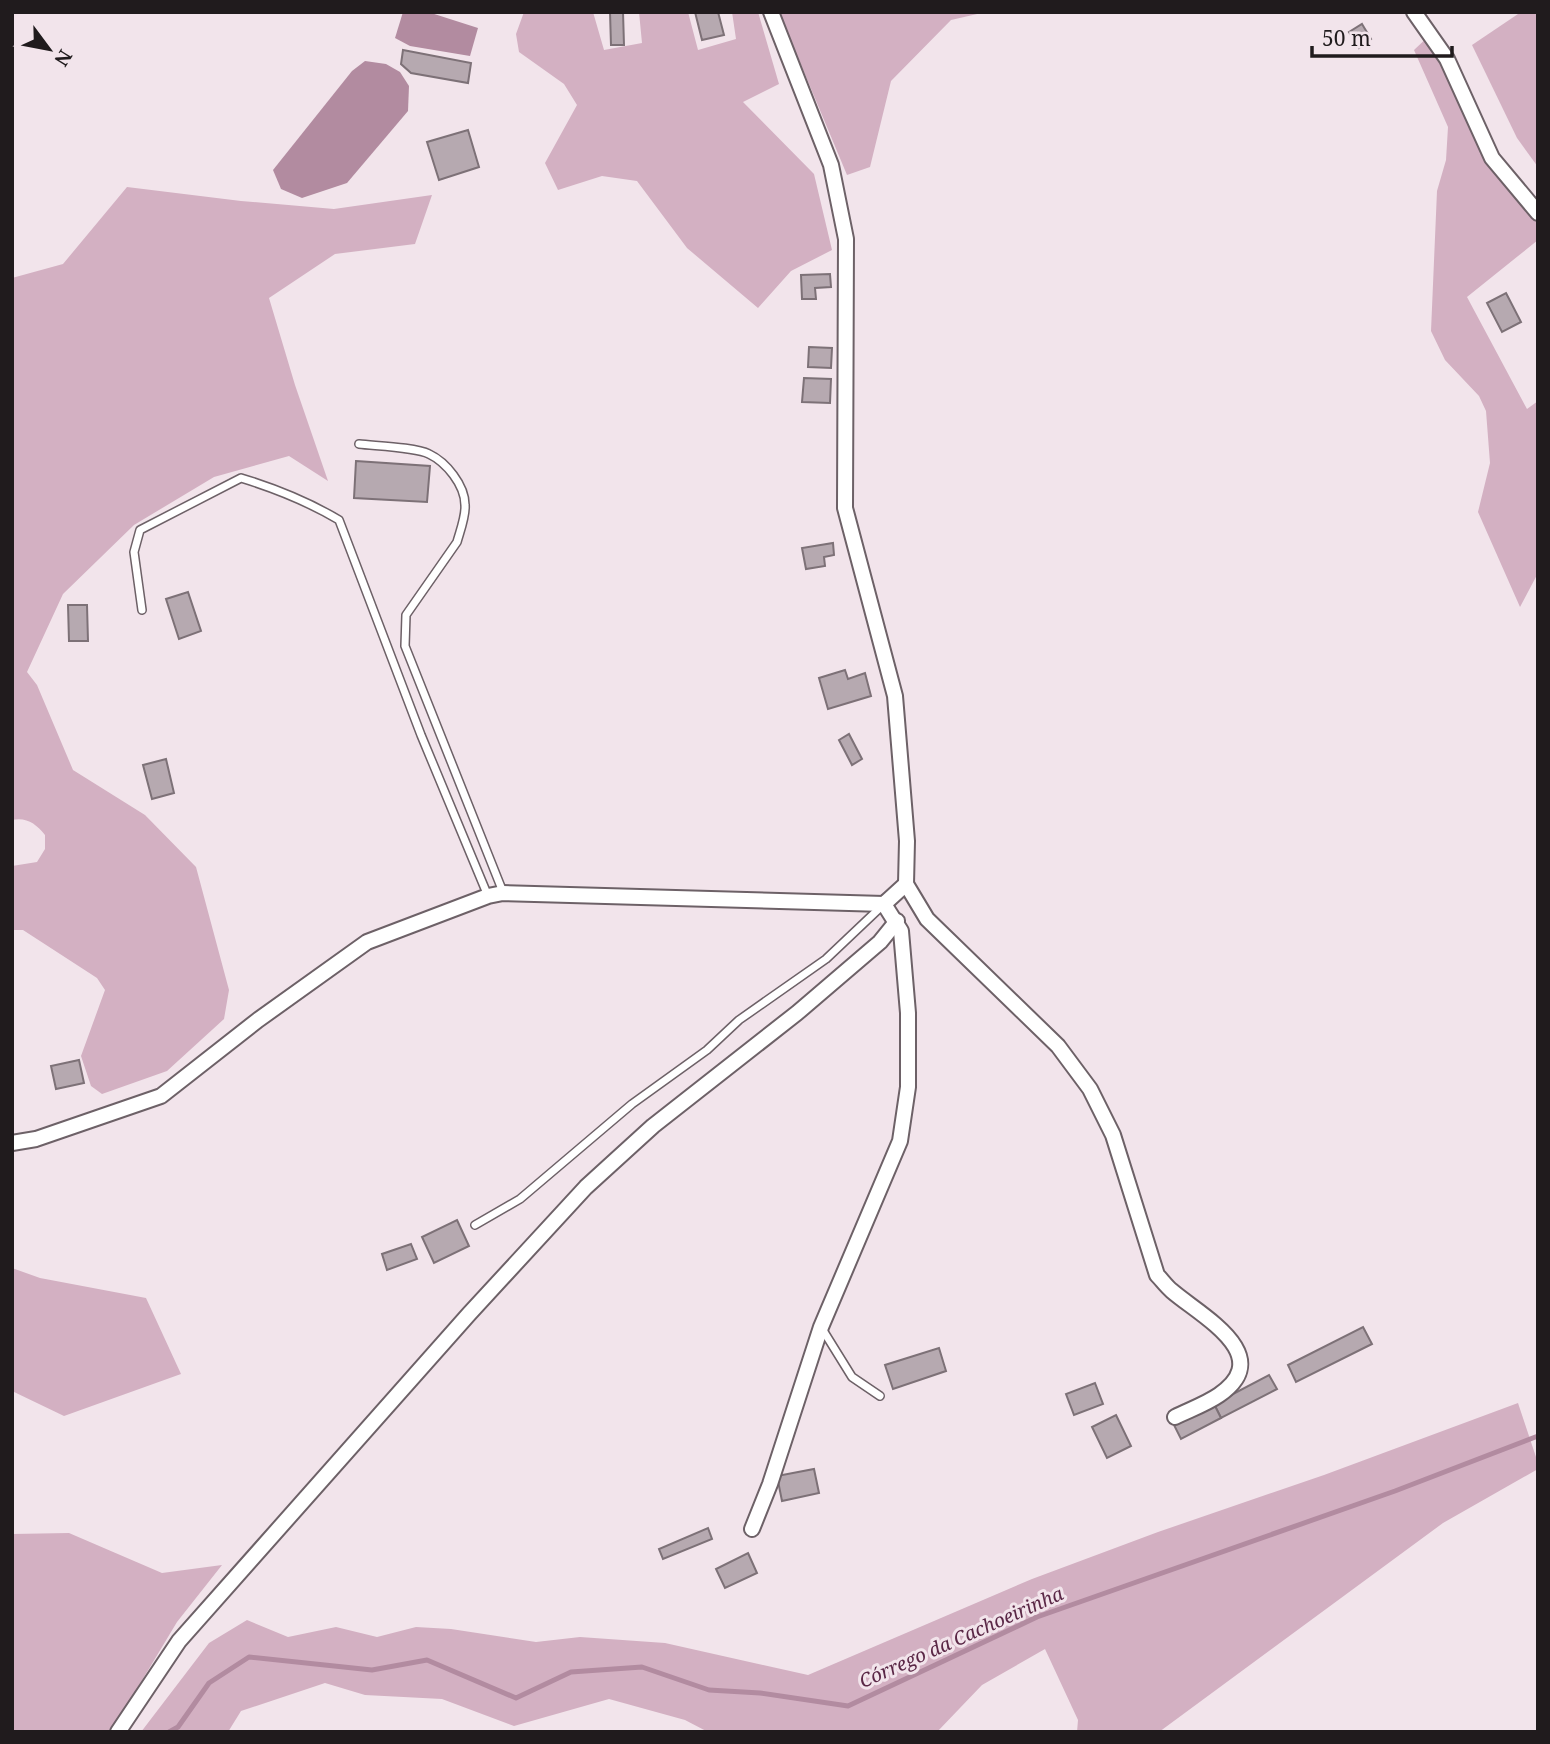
<svg xmlns="http://www.w3.org/2000/svg" width="1550" height="1744" font-family="'Noto Serif',serif">
  <style>
    .green { fill: #d3b0c2 }
    .water { fill: #b28ba0 }
    .lines { fill: none; stroke-linecap: round; stroke-linejoin: round }
    .stream { stroke: #b28ba0; stroke-width: 5 }
    .building { fill: #b6a9b0; stroke: #7d7177; stroke-width: 2 }
    .service-casing { stroke: #6d6167; stroke-width: 10 }
    .minor-casing { stroke: #6d6167; stroke-width: 18 }
    .service { stroke: #fff; stroke-width: 7 }
    .minor { stroke: #fff; stroke-width: 14 }
    .labels { text-anchor: middle; dominant-baseline: central; stroke-width: 6; stroke-linejoin: round; paint-order: stroke }
    .water-label { font-size: 19px; font-style: italic; fill: #5a2746; stroke: #f2e4eb }
  </style>
  <rect width="100%" height="100%" fill="#f2e4eb"/>
  <g class="green">
    <path d="M524,12h69l11,38 38,-7 -3,-31h49l10,38 38,-11 -4,-27h26l21,72 -36,18 71,72 18,76 -41,21 -33,37 -71,-60 -50,-67 -35,-5 -44,14 -13,-27 32,-58 -13,-21 -45,-32 -3,-18z"/>
    <path d="M779,12h207l-35,8 -60,61 -21,86 -23,8z"/>
    <path d="M1521,12h17v155l-21,-29 -45,-93z"/>
    <path d="M1432,33l57,107 49,71v29l-71,57 60,112 11,-8v172l-18,34 -42,-95 12,-49 -4,-52 -7,-15 -34,-36 -14,-29 6,-140 9,-31 2,-33 -34,-77z"/>
    <path d="M127,187l114,14 93,8 98,-14 -17,49 -80,10 -66,44 26,87 33,96 -39,-25 -75,21 -80,48 -71,69 -36,78 10,13 36,85 72,45 51,52 33,123 -5,29 -57,52 -65,23 -11,-8 -10,-30 24,-66 -8,-12 -74,-48h-11v-64l25,-4 8,-13v-14c-9,-11 -18,-18 -33,-15v-542l51,-14z"/>
    <path d="M12,1268l28,10 106,20 35,76 -117,42 -52,-25z"/>
    <path d="M1518,1403l20,60v6l-95,54 -284,209h-82l1,-12 -33,-71 -63,36 -45,47h-229l-23,-12 -76,-21 -95,27 -72,-27 -77,-4 -40,-12 -84,28 -13,21h-87l68,-89 38,-23 41,17 48,-10 41,10 39,-10 35,2 85,13 44,-5 85,6 143,32 224,-96 126,-47 166,-57z"/>
    <path d="M69,1533l93,40 60,-8 -45,57 -66,110h-99v-198z"/>
  </g>
  <g class="water">
    <path d="M403,12h25l50,16 -8,28 -60,-10 -15,-8z"/>
    <path d="M365,61l21,3 14,8 9,14 -1,25 -61,72 -45,15 -21,-9 -8,-19 79,-99z"/>
  </g>
  <g class="lines">
    <path class="stream" d="M169,1732l9,-5 31,-44 40,-26 123,13 55,-10 89,38 55,-26 71,-5 67,23 51,3 88,13 189,-89 358,-126 143,-55"/>
  </g>
  <g class="building">
    <path d="M610,12h13l1,33h-13z"/>
    <path d="M695,12h23l6,23 -22,5z"/>
    <path d="M1362,24l9,15 -12,9 -10,-16z"/>
    <path d="M403,50l68,13 -3,20 -57,-10 -10,-9z"/>
    <path d="M468,130l11,37 -40,13 -12,-38z"/>
    <path d="M830,274l1,13 -16,1 1,11h-14l-1,-24z"/>
    <path d="M1506,293l15,29 -19,10 -15,-29z"/>
    <path d="M809,347l23,1 -1,20 -23,-1z"/>
    <path d="M804,378l27,1 -1,24 -28,-1z"/>
    <path d="M356,461l74,5 -3,36 -73,-4z"/>
    <path d="M833,543l1,12 -10,2 1,9 -19,3 -4,-21z"/>
    <path d="M188,592l13,39 -22,8 -13,-40z"/>
    <path d="M68,605h19l1,36h-19z"/>
    <path d="M845,670l3,9 17,-6 6,23 -43,13 -9,-31z"/>
    <path d="M849,734l13,25 -10,6 -13,-25z"/>
    <path d="M166,759l8,34 -22,6 -9,-34z"/>
    <path d="M79,1060l5,23 -28,6 -5,-23z"/>
    <path d="M457,1220l12,26 -35,17 -12,-26z"/>
    <path d="M411,1244l6,15 -30,11 -5,-16z"/>
    <path d="M1363,1327l9,17 -76,38 -8,-17z"/>
    <path d="M939,1348l7,23 -53,18 -8,-24z"/>
    <path d="M1269,1375l8,14 -56,29 -7,-14z"/>
    <path d="M1095,1383l8,21 -29,11 -8,-21z"/>
    <path d="M1214,1404l7,14 -40,21 -7,-14z"/>
    <path d="M1116,1415l15,31 -24,12 -15,-31z"/>
    <path d="M814,1469l5,24 -37,8 -5,-25z"/>
    <path d="M708,1528l4,11 -49,20 -4,-10z"/>
    <path d="M748,1553l9,20 -32,15 -9,-19z"/>
  </g>
  <g class="lines">
    <g class="service-casing">
      <g id="service">
        <path d="M359,444c17,2 56,3 70,10 17,8 36,31 36,51 1,11 -5,26 -8,37l-51,73 -1,31 98,246"/>
        <path d="M142,610l-8,-58 6,-22 101,-52c36,11 66,23 98,42l82,215 67,161"/>
        <path d="M475,1225l45,-26 112,-95 75,-54 32,-30 87,-61 57,-54"/>
        <path d="M821,1327l31,50 28,19"/>
      </g>
    </g>
    <g class="minor-casing">
      <g id="minor">
        <path d="M771,12l60,153 15,74 -1,269 50,188 12,145 -1,43 21,35 131,127 32,43 23,46 44,140c5,5 9,11 15,16 29,25 105,64 47,104 -13,9 -30,15 -44,22"/>
        <path d="M1414,12l33,47 45,99 46,55"/>
        <path d="M12,1143l24,-4 125,-43 97,-76 109,-78 121,-46 15,-3 381,11 22,-20"/>
        <path d="M752,1529l18,-45 51,-157 79,-186 8,-54v-74l-7,-82 -17,-27"/>
        <path d="M118,1732l61,-91 290,-327 117,-127 67,-61 144,-113 83,-71 17,-21"/>
      </g>
    </g>
    <use href="#service" class="service"/>
    <use href="#minor" class="minor"/>
  </g>
  <g class="labels">
    <g class="water-label">
      <text transform="translate(961 1637) rotate(-24)">Córrego da Cachoeirinha</text>
    </g>
  </g>
  <rect width="1550" height="1744" fill="none" stroke="#201b1d" stroke-width="28"/>
  <g transform="translate(49 49) rotate(122)" stroke="#f2e4eb" stroke-width="5" paint-order="stroke">
  <path d="M0-5L12 26L0 18L-12 26Z" fill="#201b1d"/>
  <text y="-10" font-size="19" font-weight="bold" text-anchor="middle" fill="#201b1d">N</text>
  </g>
  <path d="M1312 46v10h140v-10" fill="none" stroke="#201b1d" stroke-width="3.5"/>
  <text x="1322" y="46" font-size="21" fill="#201b1d" stroke="#f2e4eb" stroke-width="5" paint-order="stroke">50 m</text>
</svg>
